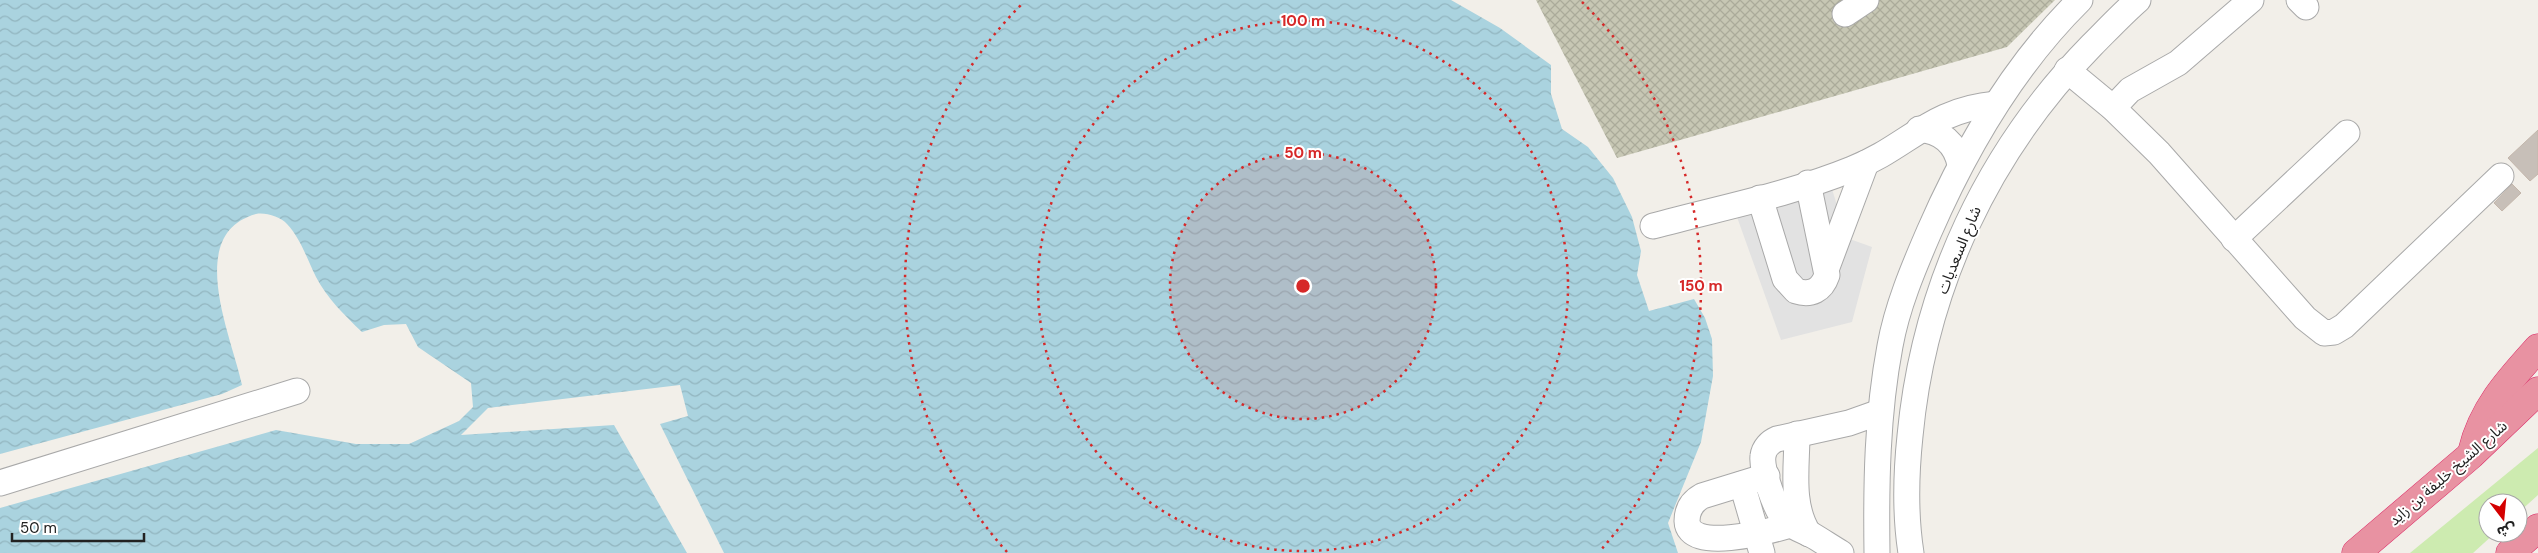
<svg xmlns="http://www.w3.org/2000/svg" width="2538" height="553" font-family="'DM Sans','Noto Sans Arabic',sans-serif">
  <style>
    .construction { fill: url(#construction-cross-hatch) }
    .garden { fill: #cdebb0 }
    .parking { fill: #e2e2e2 }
    .water { fill: url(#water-waves) }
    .building { fill: #c7bfb8; stroke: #c4b6ab }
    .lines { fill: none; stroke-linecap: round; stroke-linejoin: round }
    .minor-casing { stroke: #a9a9a9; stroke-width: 27 }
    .highway-casing { stroke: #dc2a67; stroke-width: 29 }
    .minor { stroke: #fff; stroke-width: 25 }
    .highway { stroke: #e892a2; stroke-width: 28 }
    .ring { fill: none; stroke: #d62828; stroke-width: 2.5; stroke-dasharray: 2.5 5 }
    .labels { text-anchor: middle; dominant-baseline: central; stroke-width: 4; stroke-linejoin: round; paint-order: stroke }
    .street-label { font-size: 15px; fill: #222; stroke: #fff }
    .centre { fill: #d62828; stroke: #fff; stroke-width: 2.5 }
    .ring-label { font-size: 15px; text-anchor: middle; font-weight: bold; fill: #d62828; stroke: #fff; stroke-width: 4; stroke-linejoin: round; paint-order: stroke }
  </style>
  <defs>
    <pattern id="construction-cross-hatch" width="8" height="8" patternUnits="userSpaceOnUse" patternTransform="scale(1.25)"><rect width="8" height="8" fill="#c7c7b4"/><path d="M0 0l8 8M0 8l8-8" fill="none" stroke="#abab9a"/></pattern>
    <pattern id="water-waves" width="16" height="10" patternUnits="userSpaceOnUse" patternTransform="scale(1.25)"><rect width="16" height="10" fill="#aad3df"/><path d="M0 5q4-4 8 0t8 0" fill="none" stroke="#92b5bf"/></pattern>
  </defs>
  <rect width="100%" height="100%" fill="#f2efe9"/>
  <path class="construction" d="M1536,0h519l-48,47 -390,111z"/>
  <path class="garden" d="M2538,448v47l-20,18v-10h-30v30h7l-22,20h-63z"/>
  <path class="parking" d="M1832,189l15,49 25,9 -20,75 -71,18 -44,-123z"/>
  <path class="water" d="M0,0h1451l49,28 51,37v29l11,35 26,18 25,31 19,39 9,34 -4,24 12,36 45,-12 11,19 7,21 1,37 -12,66 -33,81 10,30h-954l-64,-129 28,-8 -8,-31 -192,23 -27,27 153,-10 73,128h-687v-45l276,-78 80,14h53l50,-23 14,-14 -2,-24 -53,-36 -12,-23 -22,1 -22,7c-17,-16 -35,-34 -46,-55 -9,-18 -15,-38 -29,-53 -6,-7 -22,-12 -31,-10 -72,20 -24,123 -14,171l-20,9 -222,60z"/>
  <g class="building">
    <path d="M2538,130v44l-8,7 -22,-23z"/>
    <path d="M2512,184l9,9 -19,18 -8,-8z"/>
  </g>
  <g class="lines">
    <g class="minor-casing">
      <g id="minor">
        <path d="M2299,0l7,7"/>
        <path d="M1845,14l21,-14"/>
        <path d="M2067,70l46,38 46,45 146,165 19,15 10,-1 10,-6 157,-150"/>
        <path d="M2113,108l17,-18 48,-27 73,-63"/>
        <path d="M1919,129c22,2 37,14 41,36"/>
        <path d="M1760,198l25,81 11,12c15,5 26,-1 31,-16l-19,-92"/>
        <path d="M1653,226c66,-18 135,-31 199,-57 56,-22 77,-59 144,-65"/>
        <path d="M2234,239l113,-106"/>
        <path d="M1827,267l39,-104"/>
        <path d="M1797,434c0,33 -7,71 12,100"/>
        <path d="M1767,476l-65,20c-9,5 -15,13 -15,25 1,32 80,11 103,4"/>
        <path d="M0,483l297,-92"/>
        <path d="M1742,484l20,69"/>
        <path d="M1841,553c-10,-6 -19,-12 -29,-18 -10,-5 -19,-7 -27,-15 -9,-9 -24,-51 -22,-64 1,-8 7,-14 14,-17l72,-16 31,-11"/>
        <path d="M1877,553c-1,-69 0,-138 13,-207 7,-39 23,-77 39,-114 37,-85 84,-166 151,-232"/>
        <path d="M1911,553c-6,-38 -5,-79 -1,-117 14,-149 78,-285 182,-391 15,-15 30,-31 46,-45"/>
      </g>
    </g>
    <g class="highway-casing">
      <g id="highway">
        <path d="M2472,452c10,-43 37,-72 66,-104"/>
        <path d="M2356,553l115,-98 67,-64"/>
        <path d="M2510,553l28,-25"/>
      </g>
    </g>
    <use href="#minor" class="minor"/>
    <use href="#highway" class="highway"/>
  </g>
  <circle cx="1303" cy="286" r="133" fill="#d62828" fill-opacity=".12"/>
  <g class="ring">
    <circle cx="1303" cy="286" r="133"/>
    <circle cx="1303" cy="286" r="265"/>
    <path d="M1007 552A398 398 0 0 1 1024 2M1582 2A398 398 0 0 1 1599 552"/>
  </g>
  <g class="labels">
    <g class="street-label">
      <text transform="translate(1959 250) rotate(-68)">شارع السعديات</text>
      <text transform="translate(2448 473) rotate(-41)">شارع الشيخ خليفة بن زايد</text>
    </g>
  </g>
  <circle cx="1303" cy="286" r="8" class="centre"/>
  <g class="ring-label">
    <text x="1303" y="26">100 m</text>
    <text x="1303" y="158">50 m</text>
    <text x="1701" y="291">150 m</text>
  </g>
  <g transform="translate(2503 518) rotate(164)"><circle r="24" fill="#ffffff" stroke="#a7a7a7"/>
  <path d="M0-4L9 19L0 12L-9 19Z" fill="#d40000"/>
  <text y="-8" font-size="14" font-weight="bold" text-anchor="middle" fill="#222222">ش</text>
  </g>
  <path d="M12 533v8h132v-8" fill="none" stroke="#222222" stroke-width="2.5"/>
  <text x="20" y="533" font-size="15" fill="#222222" stroke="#ffffff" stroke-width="4" paint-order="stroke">50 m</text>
</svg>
